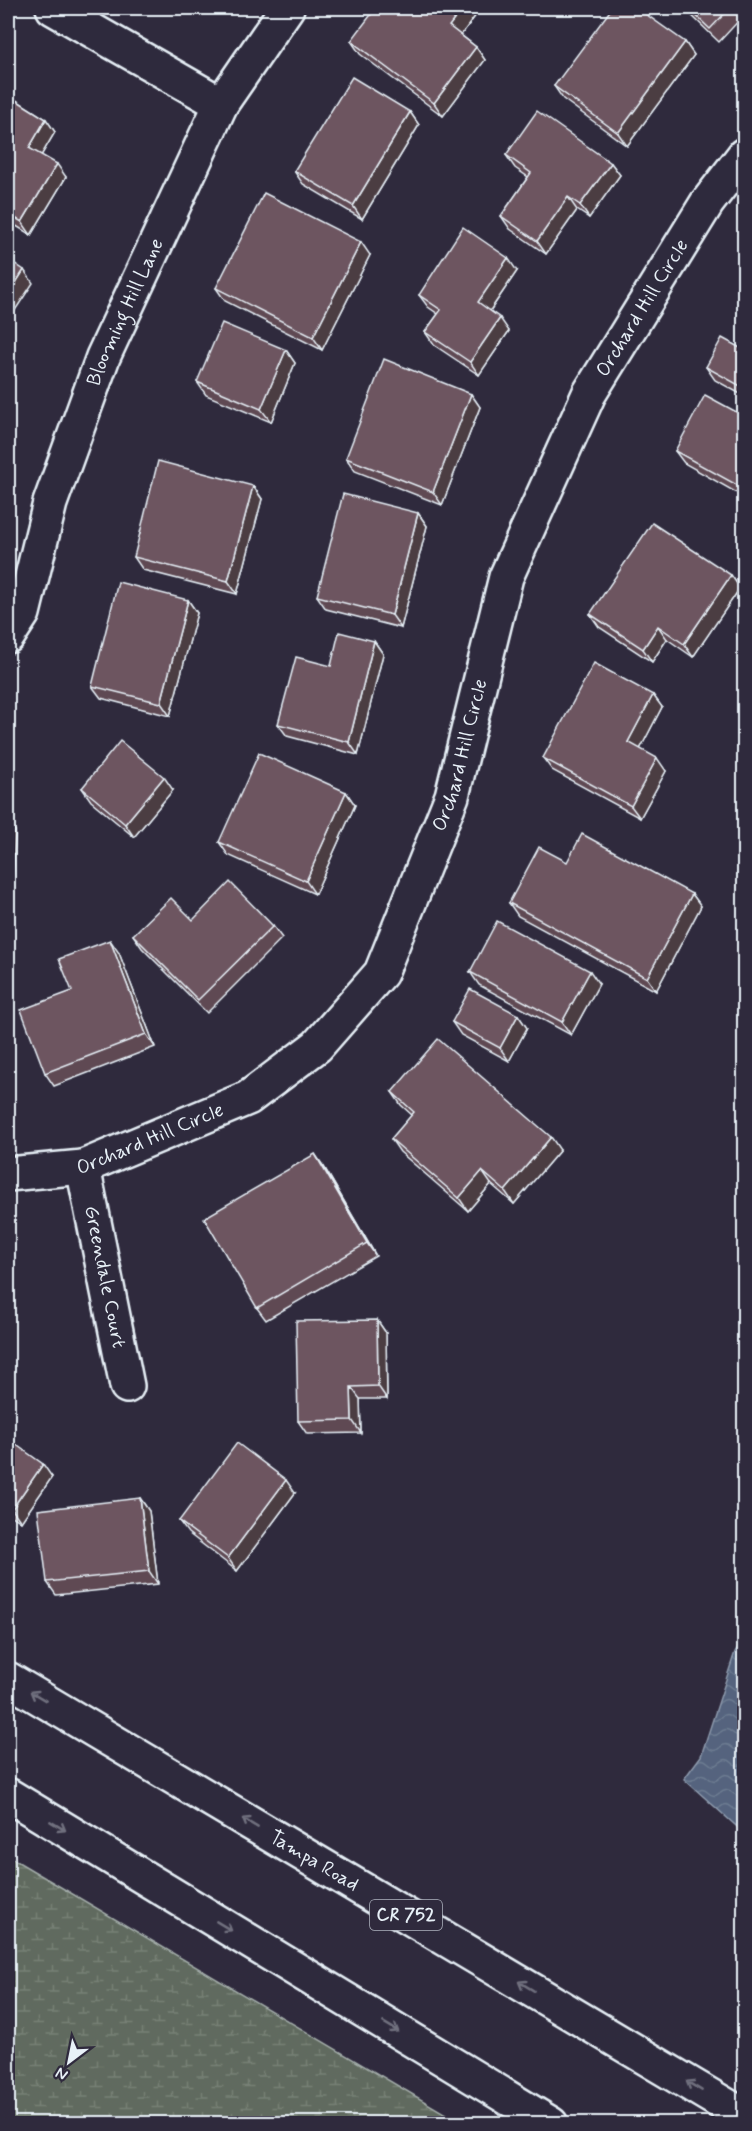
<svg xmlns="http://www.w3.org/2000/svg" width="752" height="2131" font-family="Mynerve,sans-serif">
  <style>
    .wetland { fill: url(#wetland-marsh); stroke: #a4aeab; stroke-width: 1.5 }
    .water { fill: url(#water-waves); stroke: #8f9caf; stroke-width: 1.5 }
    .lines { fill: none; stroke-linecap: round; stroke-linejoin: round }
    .minor-casing { stroke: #e8f1f8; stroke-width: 38 }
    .primary-casing { stroke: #e8f1f8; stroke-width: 38 }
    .minor { stroke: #2f2a3d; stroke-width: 33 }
    .primary { stroke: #2f2a3d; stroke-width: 33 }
    .wall { fill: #5e4953; stroke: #e8f1f8; stroke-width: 1.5 }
    .shaded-wall { fill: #4c3c43; stroke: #e8f1f8; stroke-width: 1.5 }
    .building { fill: #6d5560; stroke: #e8f1f8; stroke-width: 1.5 }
    .oneway { stroke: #70707e }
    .labels { text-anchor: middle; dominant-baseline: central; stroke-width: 4.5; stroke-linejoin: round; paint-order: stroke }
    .shield { fill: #2f2a3d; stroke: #b0b5c0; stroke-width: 1.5 }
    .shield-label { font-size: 18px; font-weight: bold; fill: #e8f1f8 }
    .street-label { font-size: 20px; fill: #e8f1f8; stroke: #2f2a3d }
  </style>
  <defs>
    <pattern id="wetland-marsh" width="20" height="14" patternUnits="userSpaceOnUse" patternTransform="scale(1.5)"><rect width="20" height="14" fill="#606a5e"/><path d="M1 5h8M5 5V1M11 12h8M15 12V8" fill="none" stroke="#778076"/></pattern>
    <pattern id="water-waves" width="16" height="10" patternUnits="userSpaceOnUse" patternTransform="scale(1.5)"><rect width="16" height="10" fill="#54647e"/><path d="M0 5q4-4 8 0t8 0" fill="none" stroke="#6d7b91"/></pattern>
  </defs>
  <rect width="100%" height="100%" fill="#2f2a3d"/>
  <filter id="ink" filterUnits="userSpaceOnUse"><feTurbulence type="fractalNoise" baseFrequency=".0167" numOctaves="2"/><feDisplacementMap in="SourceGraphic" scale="12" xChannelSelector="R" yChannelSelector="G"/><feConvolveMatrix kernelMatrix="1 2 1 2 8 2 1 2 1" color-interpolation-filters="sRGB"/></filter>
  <g filter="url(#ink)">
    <path class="wetland" d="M8,1856l453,267h-453z"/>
    <path class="water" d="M744,1638v195l-60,-54 17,-23 34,-104z"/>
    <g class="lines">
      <g class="minor-casing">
        <g id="minor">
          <path d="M53,8l168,96"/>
          <path id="s1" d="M8,636l15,-23 27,-110 53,-146 118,-253 66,-96"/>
          <path id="s2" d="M83,1167l44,219"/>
          <path id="s3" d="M8,1174l75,-7 165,-69 69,-52 64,-73 71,-177 54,-219 83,-183 118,-191 37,-48"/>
        </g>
      </g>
      <g class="primary-casing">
        <g id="primary">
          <path id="s4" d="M8,1679l736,437"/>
          <path d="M8,1795l543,329"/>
        </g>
      </g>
      <use href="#minor" class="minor"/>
      <use href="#primary" class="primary"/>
    </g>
    <g class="wall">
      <path d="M684,8h60v7l-25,27z"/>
      <path d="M479,11l-18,24 15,12 9,13 -42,56 -83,-62 -9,-13z"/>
      <path d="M685,42l9,13 -67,91 -64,-47 -9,-13z"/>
      <path d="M8,95l38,24 9,13 -14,23 25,22 -35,58 -23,-14z"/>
      <path d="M410,112l9,13 -57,94 -59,-35 -9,-13z"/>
      <path d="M506,155l105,8 9,12 -31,43 -12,-8 -31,44 -36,-25 -9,-13 27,-39 -13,-9z"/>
      <path d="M370,255l-48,95 -97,-49 -9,-13z"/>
      <path d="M517,271l-27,40 19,20 -30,44 -45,-30 -9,-13 13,-18 -10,-7 -9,-12z"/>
      <path d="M286,350l9,13 -24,59 -65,-27 -9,-13z"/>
      <path d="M744,350v46l-29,-16 -9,-13z"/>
      <path d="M471,394l9,13 -38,98 -87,-34 -9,-13z"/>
      <path d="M744,416v81l-60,-34 -9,-12z"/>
      <path d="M253,486l9,13 -25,95 -94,-24 -9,-13z"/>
      <path d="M418,513l9,13 -26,102 -75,-19 -9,-13z"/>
      <path d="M731,575l9,13 -47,69 -26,-18 -15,23 -53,-35 -9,-13z"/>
      <path d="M188,600l9,13 -27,103 -69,-18 -9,-12z"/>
      <path d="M374,641l9,13 -25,101 -71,-19 -9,-12 53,-58z"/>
      <path d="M653,695l9,12 -22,42 26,22 -26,47 -88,-48 -9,-12z"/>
      <path d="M82,788l91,2 -39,47 -43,-36z"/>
      <path d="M346,792l9,13 -40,89 -87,-39 -9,-13z"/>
      <path d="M8,820l7,11 -3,79h-4z"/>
      <path d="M692,894l9,12 -45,85 -138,-75 -9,-13z"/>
      <path d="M193,920l80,6 9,12 -75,75 -65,-65 -9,-13z"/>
      <path d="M119,953l36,94 -101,39 -9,-13 27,-82z"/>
      <path d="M470,972l129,12 -28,51 -92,-50z"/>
      <path d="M518,1015l9,13 -18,33 -48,-26 -9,-13z"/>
      <path d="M392,1092l168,58 -46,54 -23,-20 -23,27 -68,-59 -9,-13 21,-24 -11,-10z"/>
      <path d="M324,1167l52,89 -110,64 -9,-12z"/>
      <path d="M377,1320l9,13 1,66h-27l1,34 -54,1 -9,-13z"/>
      <path d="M8,1439l44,38 -31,45 -13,-9z"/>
      <path d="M295,1493l-58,78 -49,-38 -9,-12z"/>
      <path d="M140,1498l9,13 9,73 -102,11 -9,-13z"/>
    </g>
    <g class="shaded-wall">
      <path d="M463,8h14l2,3 -21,28 -9,-13z"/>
      <path d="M685,42l9,13 -67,91 -9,-13z"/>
      <path d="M476,47l9,13 -42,56 -9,-13z"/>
      <path d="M410,112l9,13 -57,94 -9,-13z"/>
      <path d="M46,119l9,13 -17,29 -9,-13z"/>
      <path d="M611,163l9,12 -31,43 -9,-13z"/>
      <path d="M57,164l9,13 -35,58 -9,-13z"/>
      <path d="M568,197l9,13 -31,44 -9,-13z"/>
      <path d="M361,242l9,13 -48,95 -9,-13z"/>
      <path d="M508,258l9,13 -30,44 -9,-13z"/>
      <path d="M24,270l9,13 -25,38v-26z"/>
      <path d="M500,318l9,13 -30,44 -9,-13z"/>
      <path d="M286,350l9,13 -24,59 -10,-13z"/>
      <path d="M471,394l9,13 -38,98 -9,-13z"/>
      <path d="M253,486l9,13 -25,95 -9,-13z"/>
      <path d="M418,513l9,13 -26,102 -9,-13z"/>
      <path d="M731,575l9,13 -47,69 -9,-13z"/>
      <path d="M188,600l9,13 -27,103 -9,-13z"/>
      <path d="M658,626l9,13 -15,23 -9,-13z"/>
      <path d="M374,641l9,13 -25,101 -9,-13z"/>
      <path d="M653,695l9,12 -25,48 -9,-13z"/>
      <path d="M657,758l9,13 -26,47 -9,-12z"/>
      <path d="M164,777l9,13 -39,47 -9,-13z"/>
      <path d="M346,792l9,13 -40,89 -9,-13z"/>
      <path d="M8,820l7,11 -3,79 -4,-7z"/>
      <path d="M692,894l9,12 -45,85 -9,-13z"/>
      <path d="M110,940l9,13 36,94 -9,-13z"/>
      <path d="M590,971l9,13 -28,51 -9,-13z"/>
      <path d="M518,1015l9,13 -18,33 -9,-13z"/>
      <path d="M551,1137l9,13 -46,54 -9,-13z"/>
      <path d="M315,1154l9,13 52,89 -9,-13z"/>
      <path d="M482,1171l9,13 -23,27 -9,-13z"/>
      <path d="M377,1320l9,13 1,66 -9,-13z"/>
      <path d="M351,1387l9,12 1,34 -9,-13z"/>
      <path d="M43,1464l9,13 -31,45 -9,-13z"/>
      <path d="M286,1480l9,13 -58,78 -9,-13z"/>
      <path d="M140,1498l9,13 9,73 -9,-13z"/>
    </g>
    <g class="building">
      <path d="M376,8h87l-14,18 27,21 -42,56 -83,-62z"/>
      <path d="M612,8h25l48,34 -67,91 -64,-47z"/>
      <path d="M688,8h42l-20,21z"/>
      <path d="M352,77l58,35 -57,94 -59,-35z"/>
      <path d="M8,95l38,24 -17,29 28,16 -35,58 -14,-8z"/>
      <path d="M537,111l74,52 -31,42 -12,-8 -31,44 -36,-25 30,-43 -25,-18z"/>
      <path d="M264,193l97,49 -48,95 -97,-49z"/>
      <path d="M463,227l45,31 -30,44 22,16 -30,44 -45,-30 16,-22 -22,-15z"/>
      <path d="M8,259l16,11 -16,25z"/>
      <path d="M222,323l64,27 -25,59 -64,-27z"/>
      <path d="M722,338l22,12v38l-38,-21z"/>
      <path d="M384,359l87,35 -38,98 -87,-34z"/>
      <path d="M705,395l39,21v73l-69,-38z"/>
      <path d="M158,461l95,25 -25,95 -94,-24z"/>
      <path d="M343,494l75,19 -26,102 -75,-19z"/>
      <path d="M652,523l79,52 -47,69 -26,-18 -15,23 -53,-35z"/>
      <path d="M118,582l70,18 -27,103 -69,-17z"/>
      <path d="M339,632l35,9 -25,101 -71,-18 18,-67 35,9z"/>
      <path d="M594,663l59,32 -25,47 29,16 -26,48 -88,-48z"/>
      <path d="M120,741l44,36 -39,47 -43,-36z"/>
      <path d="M259,753l87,39 -40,89 -87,-39z"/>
      <path d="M582,834l110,60 -45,84 -138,-75 30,-56 28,15z"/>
      <path d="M230,882l43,44 -75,74 -65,-65 38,-37 22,22z"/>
      <path d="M497,921l93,50 -28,51 -92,-50z"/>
      <path d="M110,940l36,94 -101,39 -24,-63 51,-19 -13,-32z"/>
      <path d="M470,989l48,26 -18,33 -48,-26z"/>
      <path d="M438,1039l113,98 -46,54 -23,-20 -23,27 -68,-59 23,-27 -22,-20z"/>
      <path d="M315,1154l52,89 -110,65 -53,-90z"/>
      <path d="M377,1320l1,66 -27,1 1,33 -54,1 -2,-100z"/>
      <path d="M8,1439l35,25 -31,45 -4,-2z"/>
      <path d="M237,1443l49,37 -58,78 -49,-37z"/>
      <path d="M140,1498l9,73 -102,11 -9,-72z"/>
    </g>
    <defs><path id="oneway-shaft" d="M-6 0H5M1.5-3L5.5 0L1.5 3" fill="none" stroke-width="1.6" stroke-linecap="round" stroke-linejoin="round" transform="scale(1.5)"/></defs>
    <g class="oneway">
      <use href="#oneway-shaft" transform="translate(38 1696) rotate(-149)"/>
      <use href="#oneway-shaft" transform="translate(250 1823) rotate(-149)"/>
      <use href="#oneway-shaft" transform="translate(58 1826) rotate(31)"/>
      <use href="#oneway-shaft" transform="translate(224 1926) rotate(31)"/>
      <use href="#oneway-shaft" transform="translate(526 1986) rotate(-149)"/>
      <use href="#oneway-shaft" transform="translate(391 2027) rotate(31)"/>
      <use href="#oneway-shaft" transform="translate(694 2086) rotate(-149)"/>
    </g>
  </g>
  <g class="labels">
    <rect class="shield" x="370" y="1900" width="72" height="30" rx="4.5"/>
    <g class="shield-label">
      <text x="406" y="1915">CR 752</text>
    </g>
    <g class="street-label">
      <text stroke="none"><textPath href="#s3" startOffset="1156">Orchard Hill Circle</textPath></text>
      <text stroke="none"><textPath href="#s1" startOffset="346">Blooming Hill Lane</textPath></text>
      <text stroke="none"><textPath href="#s3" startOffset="670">Orchard Hill Circle</textPath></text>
      <text stroke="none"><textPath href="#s3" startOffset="148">Orchard Hill Circle</textPath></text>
      <text stroke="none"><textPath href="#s2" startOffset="112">Greendale Court</textPath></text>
      <text stroke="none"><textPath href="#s4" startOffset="356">Tampa Road</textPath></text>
    </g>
  </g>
  <rect width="752" height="2131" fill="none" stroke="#2f2a3d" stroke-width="30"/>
  <rect x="15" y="15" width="722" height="2101" fill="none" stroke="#e8f1f8" stroke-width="2" filter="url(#ink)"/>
  <g transform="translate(69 2062) rotate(212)" stroke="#2f2a3d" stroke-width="4.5" paint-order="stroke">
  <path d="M0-4.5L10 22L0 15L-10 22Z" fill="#e8f1f8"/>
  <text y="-9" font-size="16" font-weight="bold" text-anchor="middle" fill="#e8f1f8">N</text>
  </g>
</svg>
